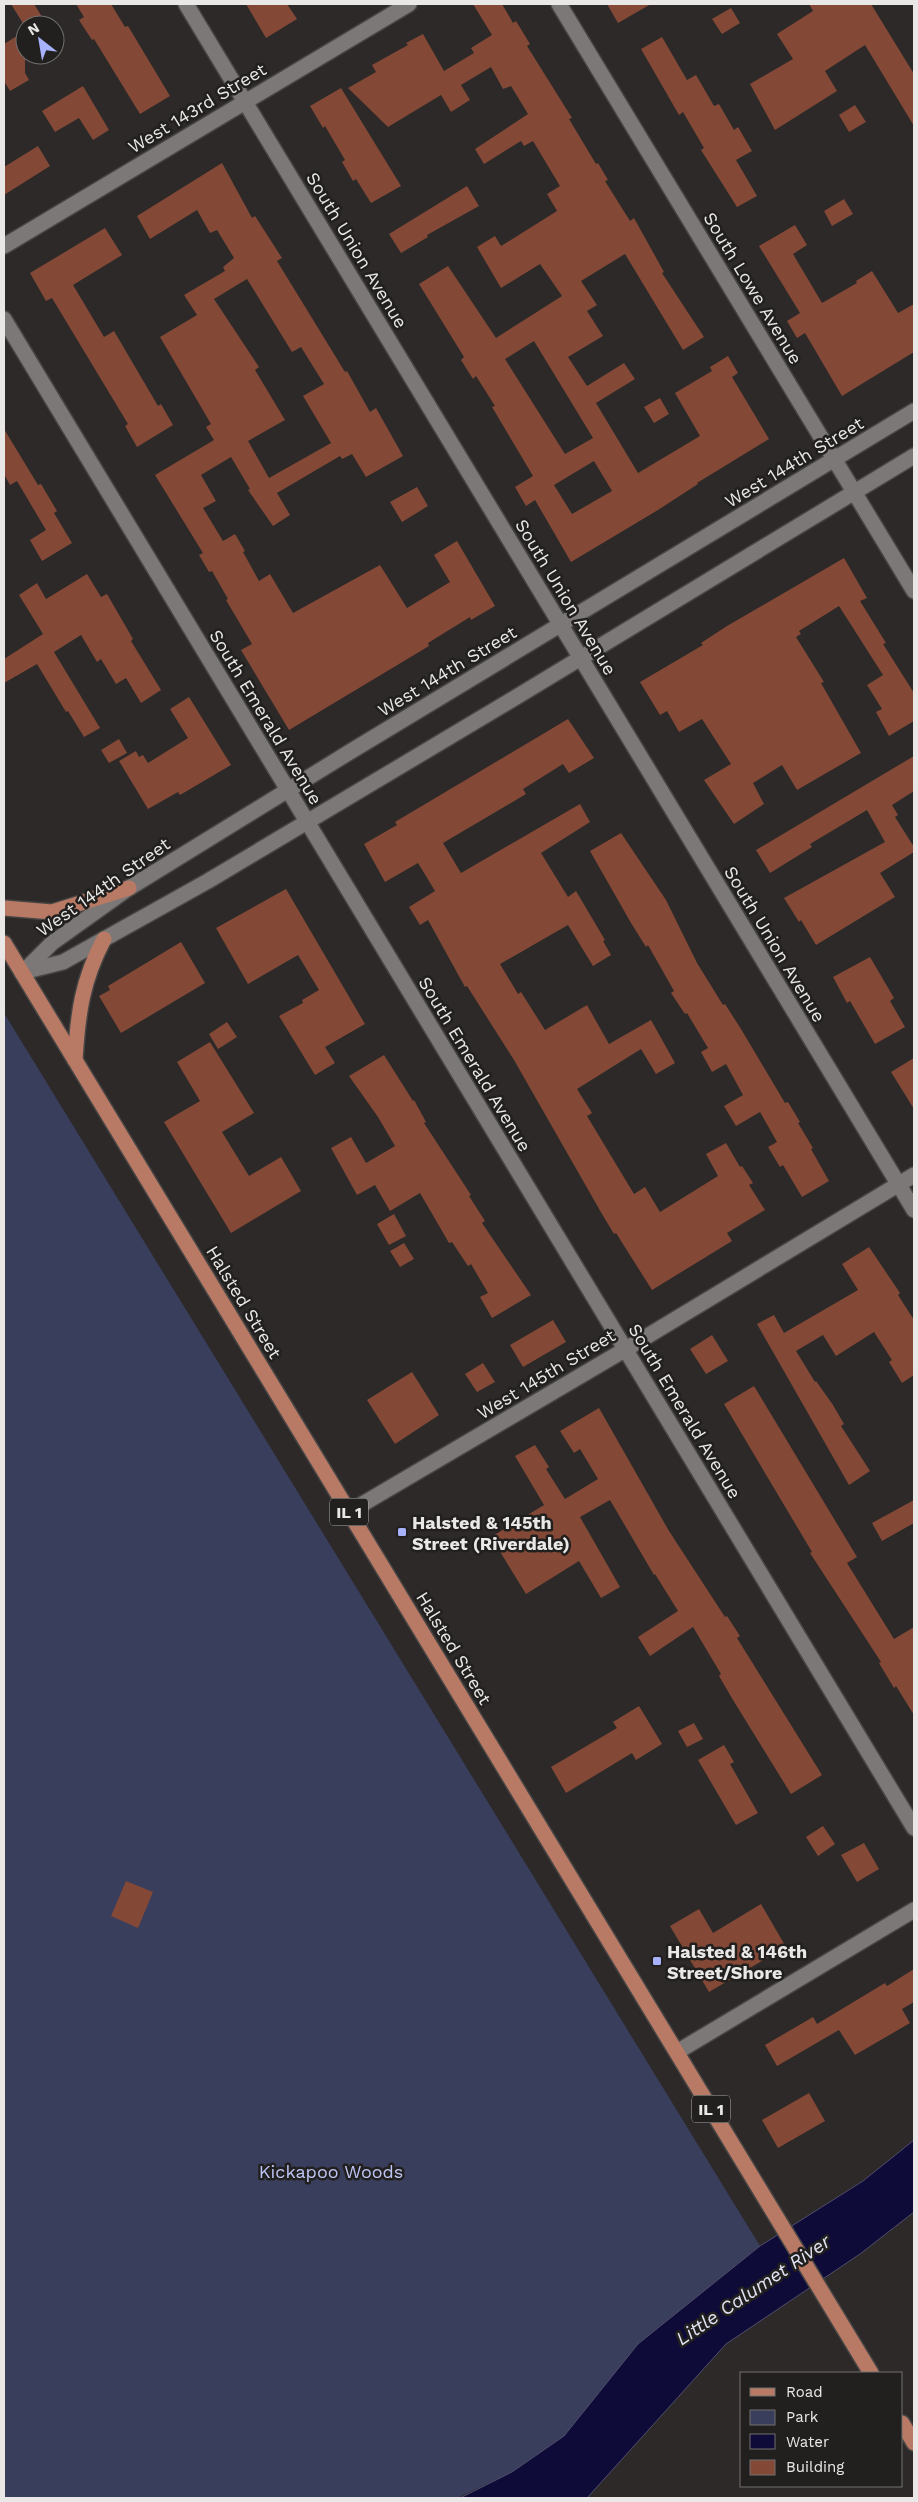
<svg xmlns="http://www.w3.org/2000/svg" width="918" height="2502" font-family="'Work Sans',sans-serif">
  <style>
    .green { fill: #3a3e5d }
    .water { fill: #0e0b39; stroke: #504d6d }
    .building { fill: #834936; fill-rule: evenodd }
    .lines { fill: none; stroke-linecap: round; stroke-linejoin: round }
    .minor-casing { stroke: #474544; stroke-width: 18 }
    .tertiary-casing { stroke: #474544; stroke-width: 18 }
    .primary-casing { stroke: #474544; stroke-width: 18 }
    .minor { stroke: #7b7877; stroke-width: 15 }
    .tertiary { stroke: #7b7877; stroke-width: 15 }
    .primary { stroke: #b87965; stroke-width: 15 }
    .poi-dot { fill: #a7b1fc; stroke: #22201f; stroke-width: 2 }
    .labels { text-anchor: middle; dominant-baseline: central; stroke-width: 5; stroke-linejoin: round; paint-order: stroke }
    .shield { fill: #22201f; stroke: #aeacab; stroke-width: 1 }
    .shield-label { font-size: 16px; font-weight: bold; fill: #eae8e7 }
    .street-label { font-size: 18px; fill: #eae8e7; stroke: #22201f }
    .poi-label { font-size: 18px; font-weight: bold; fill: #eae8e7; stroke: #22201f; text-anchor: start }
    .park-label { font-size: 18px; fill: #bfc6f7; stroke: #22201f }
    .water-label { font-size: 19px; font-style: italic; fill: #e0e3f4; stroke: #22201f }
  </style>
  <rect width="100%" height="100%" fill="#2c2928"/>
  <path class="green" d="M4,1013l756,1233 -122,98 -74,92 -52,36 -55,26h-453z"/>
  <path class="water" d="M914,2140v72l-54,42 -134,90 -139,154h-127l52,-26 52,-36 74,-92 122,-98 103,-65z"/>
  <g class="building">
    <path d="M11,4h23l13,21h-23z"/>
    <path d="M76,4h35l14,23 3,-1 42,70 -30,18 -46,-75 -2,1 -13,-20 5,-3z"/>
    <path d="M246,4h41l10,15 -31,19z"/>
    <path d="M473,4h29l11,19 3,-2 14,23 -3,2 45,72 -3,1 27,45 2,-1 10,17 -3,1 25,40 4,-3 30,54 -2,1 42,64 -21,13 -58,-96 -44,27 16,24 -10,6 16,25 -35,21 19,29 37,-23 11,16 -39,24 42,70 62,-37 -25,-43 37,-22 -2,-4 18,-11 10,17 -6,4 37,62 -72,44 1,1 -40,26 -87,52 -36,-62 -9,6 -11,-19 18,-11 -41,-69 3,-1 -19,-30 -3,3 -12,-19 3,-3 -45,-73 29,-18 48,72 66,-42 -22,-32 -39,24 -24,-41 18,-11 6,10 56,-35 -10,-17 13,-8 -27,-45 -9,5 -3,-5 -37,23 -9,-15 53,-35 -17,-28 -8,3 -12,-22 -30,18 9,15 -19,12 -10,-17 -53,32 -40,-39 28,-16 -4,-7 36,-20 -2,-2 17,-9 21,37 30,-18 -3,-5 21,-13zM534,341l59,97 -28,16 -60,-95zM594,461l18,30 -40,23 -18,-29z"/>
    <path d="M607,4h44l-33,19z"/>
    <path d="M809,4h62l43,70v52l-49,-81 -40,26 12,20 -62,39 -25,-46 43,-25 -16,-25 36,-23z"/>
    <path d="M731,8l9,15 -18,11 -10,-15z"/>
    <path d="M25,31v42l4,7 -19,11 -6,-10v-37z"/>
    <path d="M662,37l25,43 9,-5 18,31 5,-2 15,26 4,-3 14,24 -16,9 21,36 -20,11 -36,-57 3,-2 -21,-36 -4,3 -38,-66z"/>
    <path d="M83,86l26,44 -16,10 -14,-22 -24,14 -13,-21z"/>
    <path d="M341,88l60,98 -30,17 -15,-24 -3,2 -11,-19 3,-2 -20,-34 -2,2 -13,-22z"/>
    <path d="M855,105l11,17 -17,10 -10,-17z"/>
    <path d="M38,146l12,20 -46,29v-28z"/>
    <path d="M222,163l30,55 3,-2 27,42 -5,3 68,111 2,-1 23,41 6,-4 27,48 -37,21 -14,-23 -10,5 -2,-3 -63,37 13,22 -17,11 -25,-36 2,-1 -19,-32 -30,18 15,26 -13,7 20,33 12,-7 10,17 -2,1 16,29 11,-7 23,39 87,-48 27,43 43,-26 -16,-27 23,-14 38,65 -24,14 -1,-3 -42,26 1,3 -140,84 -48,-80 11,-6 -26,-44 2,-1 -16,-28 -3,1 -10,-17 4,-2 -48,-78 59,-35 -8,-13 5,-3 -51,-87 37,-22 -13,-20 41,-24 -2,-4 11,-9 -17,-28 -7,3 -13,-23 -47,29 -13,-23zM247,279l45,73 9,-5 23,37 -21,12 28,47 -62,35 -21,-37 37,-21 -30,-50 4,-3 -45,-68z"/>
    <path d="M467,186l12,20 -52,29 1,2 -27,16 -12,-19z"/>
    <path d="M844,199l9,15 -21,12 -8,-15z"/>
    <path d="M795,225l12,20 -14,9 29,49 35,-20 -1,-2 16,-10 26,42 16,-9v48l-72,44 -37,-63 -8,5 -10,-17 13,-8 -41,-67z"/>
    <path d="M105,228l17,27 -49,30 31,52 10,-6 44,75 3,-2 12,21 -36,22 -12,-21 3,-2 -76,-126 -6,3 -16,-28z"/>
    <path d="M660,398l9,16 -15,9 -10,-16z"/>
    <path d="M4,429l34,56 3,-1 16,27 -3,2 18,30 -30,18 -12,-21 16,-10 -29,-49 -7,4 -6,-11z"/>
    <path d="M417,487l11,19 -26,16 -12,-20z"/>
    <path d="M844,558l23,40 -7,3 26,42 -3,1 31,49v28l-25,15 -13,-24 6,-3 -15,-24 16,-10 -44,-69 -40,25 2,3 -5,3 28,45 -3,1 40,70 -64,37 -15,-25 -29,18 11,21 -30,20 -30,-44 27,-16 -29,-45 -23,13 -12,-21 -7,4 -20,-33 63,-37 -2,-2 26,-17z"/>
    <path d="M87,574l14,23 6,-3 26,45 -2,2 30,49 -20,13 -15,-25 -10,6 -15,-25 -4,3 -16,-27 -27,17 46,76 -16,9 -16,-26 -2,1 -29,-48 -33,19v-24l39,-25 -24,-39 18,-12 9,16z"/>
    <path d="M189,697l42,68 -51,30 -2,-3 -30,17 -29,-48 17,-10 3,6 4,-2 5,8 40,-25 -18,-29z"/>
    <path d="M568,719l26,39 -25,15 -6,-9 -40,25 3,5 -83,49 18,30 119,-69 10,18 -49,31 27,44 8,-6 29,49 -2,1 8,14 -18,11 -25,-41 -68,39 18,30 3,-2 24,38 42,-25 22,39 42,-24 24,43 -19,11 -15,-25 -64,40 15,24 -5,3 47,78 11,-7 15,25 58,-36 -12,-22 20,-11 14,24 2,-1 11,17 -4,2 16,25 -38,23 5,8 -80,49 -36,-57 -2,1 -12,-20 -88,-154 -47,-74 -2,1 -37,-67 -8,5 -11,-18 26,-16 -17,-28 -33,19 -21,-38 33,-19 -2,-3z"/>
    <path d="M119,739l8,14 -18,10 -8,-13z"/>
    <path d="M914,756v35l-22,14 6,10 -3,2 19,30v5l-34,21 15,24 -79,48 -15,-25 -2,2 -15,-24 101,-56 -18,-32 -57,34 2,3 -42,26 -14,-23z"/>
    <path d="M621,833l45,67 31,63 26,42 2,-1 16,25 44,74 3,-1 12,20 -2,1 15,25 -2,1 18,32 -27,16 -19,-32 -3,2 -12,-20 9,-5 -17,-30 -24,14 -12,-20 19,-11 -17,-31 -14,8 -11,-20 7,-4 -21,-35 -2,1 -14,-21 3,-2 -26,-46 -2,2 -15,-24 -41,-72z"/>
    <path d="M286,889l79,135 -40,23 10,16 -20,12 -36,-59 24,-13 -1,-3 17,-10 -21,-35 -50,29 -32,-56z"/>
    <path d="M181,942l24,41 -84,50 -22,-37 11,-6 -2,-4z"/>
    <path d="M870,957l24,41 -4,3 15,26 -30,17 -25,-43 -3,2 -14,-26z"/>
    <path d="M227,1022l10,15 -19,12 -9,-15z"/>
    <path d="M210,1042l44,71 -32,19 27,44 32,-19 20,34 -70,42 -67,-111 36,-21 -23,-39z"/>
    <path d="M384,1055l29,46 1,-1 12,22 -2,1 47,72 -2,1 16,25 -3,2 49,72 -39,23 -12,-21 8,-4 -17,-29 -3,2 -16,-24 -3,1 -29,-50 -30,18 -15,-26 -18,10 -26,-47 20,-11 15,26 29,-17 -17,-29 -29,-41z"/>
    <path d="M914,1058v51l-23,-37z"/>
    <path d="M394,1214l12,22 -17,9 -12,-21z"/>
    <path d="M404,1243l10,16 -14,8 -10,-16z"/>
    <path d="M869,1247l31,46 -2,2 16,25v55l-12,8 -13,-21 3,-2 -18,-28 -38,24 -13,-21 -27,16 19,31 1,-1 17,24 11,19 -3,2 29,45 -21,14 -92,-161 17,-9 10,18 74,-43 -16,-26z"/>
    <path d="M553,1320l13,22 -43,25 -13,-22z"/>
    <path d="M712,1335l16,26 -22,13 -16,-25z"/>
    <path d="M483,1363l12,19 -18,10 -12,-18z"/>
    <path d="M412,1372l27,43 -44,29 -28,-44z"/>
    <path d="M754,1386l103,171 -10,6 47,76 20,-12v88l-18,-29 -2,2 -15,-25 2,-1 -71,-109 2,-1 -88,-148z"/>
    <path d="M599,1408l70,123 56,86 2,-1 13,20 -3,2 85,137 -31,19 -58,-94 -14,-24 2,-2 -28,-47 -43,29 -12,-19 40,-26 -23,-37 -1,1 -44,-75 -30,17 40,70 -19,11 -22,-37 -53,33 -35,-57 53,-32 -29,-49 20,-11 14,22 -3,2 19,30 33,-20 -18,-30 -6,4 -14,-22z"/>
    <path d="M914,1500v23l-32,18 -10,-18z"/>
    <path d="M639,1706l23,38 -26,16 -4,-7 -66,40 -15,-26 66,-39 -4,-6z"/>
    <path d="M694,1723l9,16 -16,8 -9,-16z"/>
    <path d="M724,1745l10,17 -4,2 28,49 -22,12 -38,-65z"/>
    <path d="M823,1826l12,18 -17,12 -12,-19z"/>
    <path d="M864,1843l15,26 -22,13 -16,-27z"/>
    <path d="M126,1881l27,11 -15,36 -27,-12z"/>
    <path d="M761,1904l25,43 -77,45 -39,-66 29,-17 14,24z"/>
    <path d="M914,1969v33l-12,7 8,14 -55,32 -16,-25 -62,36 -12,-21 48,-28 4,7 68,-41 2,3z"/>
    <path d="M809,2093l16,28 -47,27 -16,-28z"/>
  </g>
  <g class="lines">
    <g class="minor-casing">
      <g id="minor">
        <path d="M186,4l728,1206"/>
        <path d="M559,4l355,587"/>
        <path d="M4,246l405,-242"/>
        <path d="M4,319l910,1509"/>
        <path d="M349,1512l277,-163 288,-174"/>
        <path d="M677,2052l237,-142"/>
      </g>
    </g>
    <g class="tertiary-casing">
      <g id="tertiary">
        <path d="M23,972l40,-10 145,-81 300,-179 406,-246"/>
        <path d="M22,973l30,-30 77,-55 224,-138 561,-339"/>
      </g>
    </g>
    <g class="primary-casing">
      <g id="primary">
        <path d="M4,908l48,4 77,-24"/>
        <path d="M4,943l867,1430"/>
        <path d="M75,1060c3,-47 7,-79 29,-121"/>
        <path d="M902,2423l12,20"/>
      </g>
    </g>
    <use href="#minor" class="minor"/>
    <use href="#tertiary" class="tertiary"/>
    <use href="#primary" class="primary"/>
  </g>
  <g class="poi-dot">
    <rect x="397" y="1527" width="10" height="10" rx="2.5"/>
    <rect x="652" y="1956" width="10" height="10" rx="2.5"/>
  </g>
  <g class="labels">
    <g class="shield">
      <rect x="330" y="1498.5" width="38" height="27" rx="4"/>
      <rect x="692" y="2095.5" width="38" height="27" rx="4"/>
    </g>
    <g class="shield-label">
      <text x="349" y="1512">IL 1</text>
      <text x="711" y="2109">IL 1</text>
    </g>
    <g class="street-label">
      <text transform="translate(197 108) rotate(-31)">West 143rd Street</text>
      <text transform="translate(357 250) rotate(59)">South Union Avenue</text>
      <text transform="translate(753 288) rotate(59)">South Lowe Avenue</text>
      <text transform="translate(794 462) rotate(-31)">West 144th Street</text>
      <text transform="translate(566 597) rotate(59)">South Union Avenue</text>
      <text transform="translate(447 671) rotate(-31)">West 144th Street</text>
      <text transform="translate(266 717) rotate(59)">South Emerald Avenue</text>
      <text transform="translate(103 887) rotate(-35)">West 144th Street</text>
      <text transform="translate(775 944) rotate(59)">South Union Avenue</text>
      <text transform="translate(475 1064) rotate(59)">South Emerald Avenue</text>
      <text transform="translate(244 1302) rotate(59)">Halsted Street</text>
      <text transform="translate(546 1374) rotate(-31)">West 145th Street</text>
      <text transform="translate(685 1411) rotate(59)">South Emerald Avenue</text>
      <text transform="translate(454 1648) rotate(59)">Halsted Street</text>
    </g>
    <g class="poi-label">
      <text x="412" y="1522">Halsted &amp; 145th<tspan x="412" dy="21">Street (Riverdale)</tspan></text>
      <text x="667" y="1951">Halsted &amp; 146th<tspan x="667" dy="21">Street/Shore</tspan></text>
    </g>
    <g class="park-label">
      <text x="331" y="2171">Kickapoo Woods</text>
    </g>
    <g class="water-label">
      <text transform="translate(753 2290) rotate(-34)">Little Calumet River</text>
    </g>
  </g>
  <rect width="918" height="2502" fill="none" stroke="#eae8e7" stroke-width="10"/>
  <rect x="740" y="2372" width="162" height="115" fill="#22201f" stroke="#72706f"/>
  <rect x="750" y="2388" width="25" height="8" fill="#b87965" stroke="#72706f"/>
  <text x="786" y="2397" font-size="15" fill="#eae8e7">Road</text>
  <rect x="750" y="2410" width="25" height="15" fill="#3a3e5d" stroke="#72706f"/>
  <text x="786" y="2422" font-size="15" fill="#eae8e7">Park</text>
  <rect x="750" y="2434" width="25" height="15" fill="#0e0b39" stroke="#72706f"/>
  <text x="786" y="2447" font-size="15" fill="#eae8e7">Water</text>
  <rect x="750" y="2460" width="25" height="15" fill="#834936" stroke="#72706f"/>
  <text x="786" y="2472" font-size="15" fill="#eae8e7">Building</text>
  <g transform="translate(40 40) rotate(329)"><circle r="24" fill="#22201f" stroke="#72706f"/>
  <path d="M0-4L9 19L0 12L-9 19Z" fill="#a7b1fc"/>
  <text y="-8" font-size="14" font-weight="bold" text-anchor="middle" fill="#eae8e7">N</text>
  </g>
</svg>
